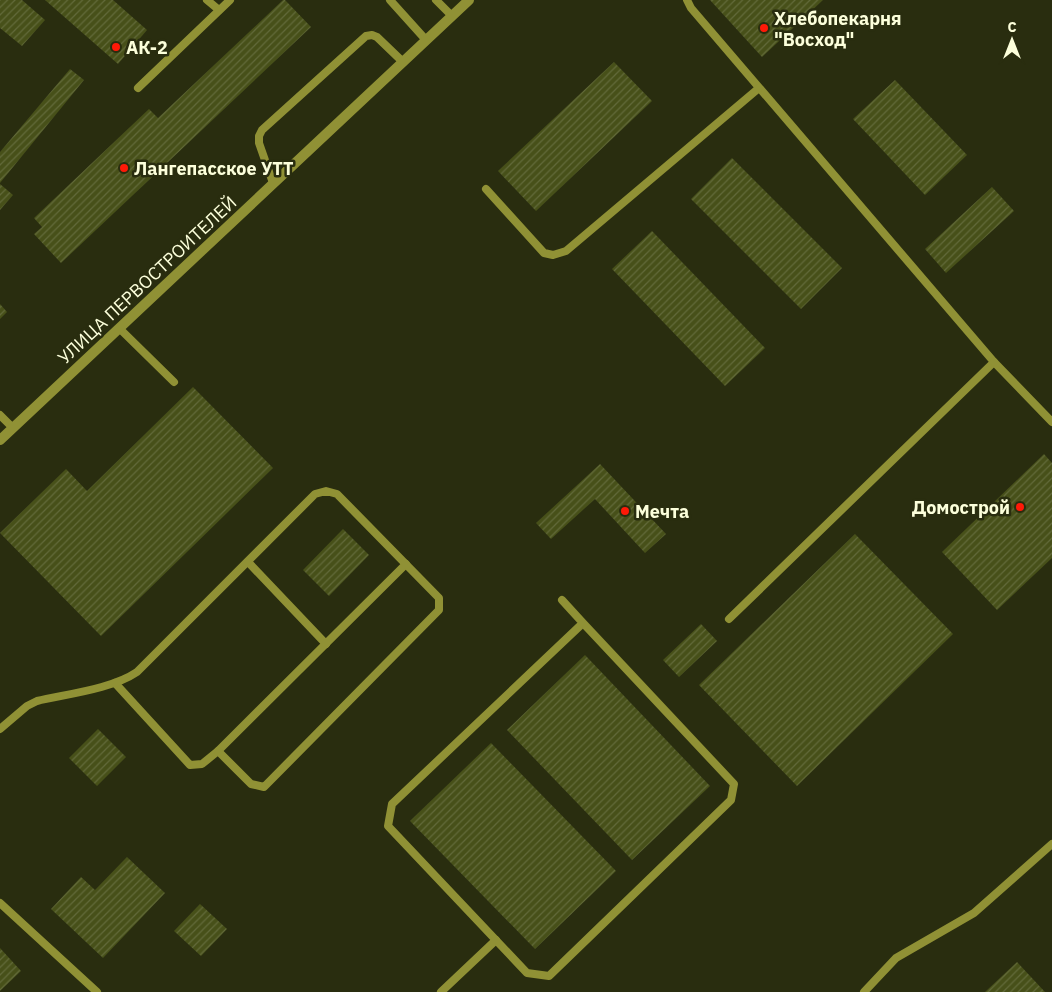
<svg xmlns="http://www.w3.org/2000/svg" width="1052" height="992" font-family="'IBM Plex Sans',sans-serif">
  <style>
    .building { fill: url(#building-hatch) }
    .lines { fill: none; stroke-linecap: round; stroke-linejoin: round }
    .service { stroke: #909135; stroke-width: 8 }
    .tertiary { stroke: #909135; stroke-width: 10 }
    .poi-dot { fill: #ff1907; stroke: #292d0f; stroke-width: 2 }
    .labels { text-anchor: middle; dominant-baseline: central; stroke-width: 5; stroke-linejoin: round; paint-order: stroke }
    .poi-label { font-size: 18px; font-weight: bold; fill: #fcffdb; stroke: #292d0f; text-anchor: start }
    .street-label { font-size: 18px; fill: #fcffdb; stroke: #292d0f }
  </style>
  <defs>
    <pattern id="building-hatch" width="6" height="6" patternUnits="userSpaceOnUse" patternTransform="scale(1.25)"><rect width="6" height="6" fill="#475019"/><path d="M-1 1l2-2M0 6l6-6M5 7l2-2" fill="none" stroke="#626a3a"/></pattern>
  </defs>
  <rect width="100%" height="100%" fill="#292d0f"/>
  <g class="building">
    <path d="M0,0h22l23,20 -23,26 -22,-18z"/>
    <path d="M45,0h68l34,30 -29,34z"/>
    <path d="M283,0h2l26,27 -250,236 -27,-29 8,-7 -8,-9 115,-109 9,9z"/>
    <path d="M710,0h113l-61,57z"/>
    <path d="M614,62l38,39 -116,110 -38,-40z"/>
    <path d="M70,69l14,11 -84,103v-31z"/>
    <path d="M895,80l72,75 -42,40 -72,-76z"/>
    <path d="M732,158l110,110 -41,41 -110,-110z"/>
    <path d="M0,184l13,11 -13,15z"/>
    <path d="M992,187l22,24 -68,62 -21,-24z"/>
    <path d="M652,231l113,117 -40,38 -113,-117z"/>
    <path d="M0,304l7,8 -7,7z"/>
    <path d="M193,387l80,81 -172,168 -101,-103 66,-64 21,22z"/>
    <path d="M1044,454l8,9v95l-55,52 -55,-58z"/>
    <path d="M600,464l66,70 -21,19 -50,-54 -44,40 -15,-16z"/>
    <path d="M343,529l26,26 -40,41 -26,-26z"/>
    <path d="M855,534l98,100 -156,152 -98,-101z"/>
    <path d="M701,624l16,17 -38,36 -16,-17z"/>
    <path d="M585,655l125,131 -78,74 -125,-130z"/>
    <path d="M98,729l28,28 -29,29 -28,-28z"/>
    <path d="M491,743l125,128 -81,78 -125,-128z"/>
    <path d="M127,857l38,36 -62,65 -52,-49 30,-32 14,13z"/>
    <path d="M200,904l27,25 -26,27 -27,-25z"/>
    <path d="M0,948l21,23 -21,20z"/>
    <path d="M1017,962l28,30h-60z"/>
  </g>
  <g class="lines">
    <g class="service">
      <path d="M207,0l12,10"/>
      <path d="M390,0l36,40"/>
      <path d="M436,0l16,16"/>
      <path d="M687,0l4,8 303,354 -265,257"/>
      <path d="M138,88l92,-88"/>
      <path d="M273,183l-14,-40v-7l3,-6 104,-94 6,-1 5,2 26,25"/>
      <path d="M486,189l58,64 9,2 13,-4 193,-163"/>
      <path d="M119,328l55,54"/>
      <path d="M994,362l58,60"/>
      <path d="M0,415l13,13"/>
      <path d="M248,562l78,82"/>
      <path d="M562,600l21,23 151,161 -3,16 -182,176 -22,-3 -139,-147 4,-22 191,-181"/>
      <path d="M115,683l75,82 12,-1 16,-13 188,-187"/>
      <path d="M0,729l27,-23 10,-5c30,-7 75,-12 100,-29l178,-178 11,-3 11,3 102,104v12l-175,177 -13,-3 -33,-33"/>
      <path d="M0,903l97,89"/>
      <path d="M441,992l55,-52"/>
      <path d="M864,992l32,-34 78,-45 78,-69"/>
    </g>
    <path class="tertiary" d="M0,440l469,-440"/>
  </g>
  <g class="poi-dot">
    <circle cx="764" cy="28" r="5"/>
    <circle cx="116" cy="47" r="5"/>
    <circle cx="124" cy="168" r="5"/>
    <circle cx="1020" cy="507" r="5"/>
    <circle cx="625" cy="511" r="5"/>
  </g>
  <g class="labels">
    <g class="poi-label">
      <text x="774" y="18">Хлебопекарня<tspan x="774" dy="21">"Восход"</tspan></text>
      <text x="126" y="47">АК-2</text>
      <text x="134" y="168">Лангепасское УТТ</text>
      <text x="1010" y="507" text-anchor="end">Домострой</text>
      <text x="635" y="511">Мечта</text>
    </g>
    <g class="street-label">
      <text transform="translate(147 280) rotate(-43)">УЛИЦА ПЕРВОСТРОИТЕЛЕЙ</text>
    </g>
  </g>
  <g transform="translate(1012 40)" stroke="#292d0f" stroke-width="4" paint-order="stroke">
  <path d="M0-4L9 19L0 12L-9 19Z" fill="#fcffdb"/>
  <text y="-8" font-size="14" font-weight="bold" text-anchor="middle" fill="#fcffdb">С</text>
  </g>
</svg>
